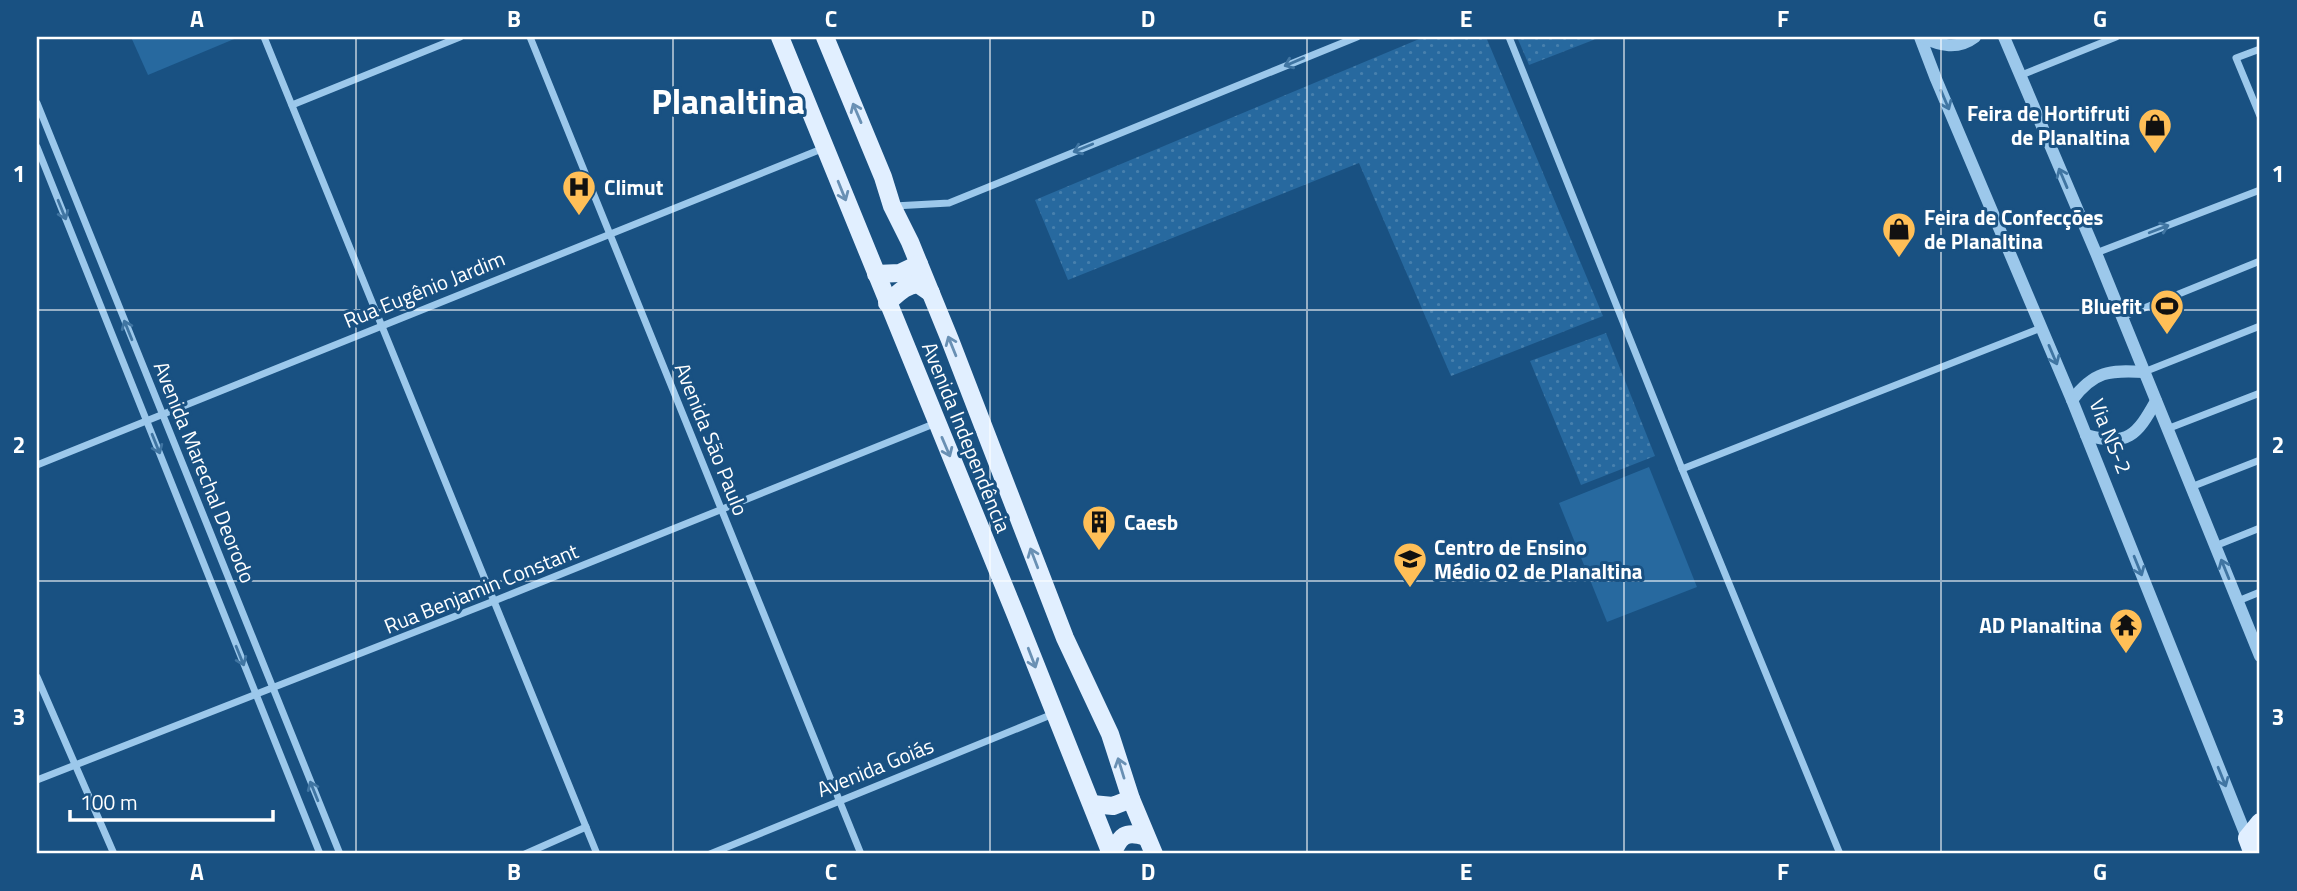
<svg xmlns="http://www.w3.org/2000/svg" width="2297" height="891" font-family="'Titillium Web',sans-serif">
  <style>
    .grass { fill: url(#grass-dots) }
    .pitch { fill: #27699f }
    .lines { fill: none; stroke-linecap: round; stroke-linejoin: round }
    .minor { stroke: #9cc8eb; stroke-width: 7 }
    .tertiary { stroke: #9cc8eb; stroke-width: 12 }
    .primary { stroke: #e1efff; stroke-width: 18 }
    .oneway { stroke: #4075a2 }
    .oneway2 { stroke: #6990b4 }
    .grid { fill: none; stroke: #fff; stroke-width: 2; stroke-opacity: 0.55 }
    .labels { text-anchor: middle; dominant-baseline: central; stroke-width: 6; stroke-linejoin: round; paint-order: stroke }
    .poi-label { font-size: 21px; font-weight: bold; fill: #fff; stroke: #195182; text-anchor: start }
    .street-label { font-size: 21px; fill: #fff; stroke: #195182 }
    .town-label { font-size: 35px; font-weight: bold; fill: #fff; stroke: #195182 }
    .neatline { fill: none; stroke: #fff; stroke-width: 2.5 }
    .grid-label { font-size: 23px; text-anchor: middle; font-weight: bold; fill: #fff }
  </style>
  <defs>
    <pattern id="grass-dots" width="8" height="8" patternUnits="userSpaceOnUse" patternTransform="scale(1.75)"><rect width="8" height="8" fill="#27699f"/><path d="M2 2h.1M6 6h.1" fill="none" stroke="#4780ad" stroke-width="1.8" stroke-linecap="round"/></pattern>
  </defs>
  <rect width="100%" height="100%" fill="#195182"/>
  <g class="grass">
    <path d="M1424,37h62l117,279 -152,60 -92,-213 -291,117 -33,-80z"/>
    <path d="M1517,37h84l-72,28z"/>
    <path d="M1606,333l49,123 -74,29 -51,-124z"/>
  </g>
  <g class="pitch">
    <path d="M131,37h108l-91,38z"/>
    <path d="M1649,467l48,120 -90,35 -48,-119z"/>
  </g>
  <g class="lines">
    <g class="minor">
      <path d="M264,37l333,817"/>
      <path d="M530,37l331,817"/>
      <path d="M1509,37l173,432 158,385"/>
      <path d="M2260,49l-24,9 24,58"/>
      <path d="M2019,76l97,-39"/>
      <path d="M37,103l303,751"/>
      <path d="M292,105l168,-68"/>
      <path d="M37,147l283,707"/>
      <path d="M894,206l55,-3 408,-166"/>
      <path d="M2096,253l164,-63"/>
      <path d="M2122,317l138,-56"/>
      <path d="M2144,372l116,-46"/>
      <path d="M2167,429l93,-36"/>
      <path d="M37,465l787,-317"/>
      <path d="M1682,469l359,-141"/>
      <path d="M2191,487l69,-27"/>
      <path d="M2215,546l45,-18"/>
      <path d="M2238,601l22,-9"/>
      <path d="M37,677l77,177"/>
      <path d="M37,780l457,-179 442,-178"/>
      <path d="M525,854l61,-27"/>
      <path d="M710,854l343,-140"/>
    </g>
    <g class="tertiary">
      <path d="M1920,37l16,42 136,321 175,438"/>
      <path d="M1922,37c18,9 36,13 53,0"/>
      <path d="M2004,37l92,216 164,403"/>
      <path d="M2072,400c22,-29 37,-30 72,-28"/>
      <path d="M2086,435c42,12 51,0 70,-34"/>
    </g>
    <g class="primary">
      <path d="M780,37l235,576 96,241"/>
      <path d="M825,37l58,140 9,29 18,36 40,98 115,298 45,96 21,65 23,55"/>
      <path d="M876,274l24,-1 19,-9"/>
      <path d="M887,303c11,-9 16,-17 31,-19l13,9"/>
      <path d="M1092,804l21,2 18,-7"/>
      <path d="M1112,854c8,-18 13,-24 34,-17"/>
      <path d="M2253,854l-6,-16 13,-16"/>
    </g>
  </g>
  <defs><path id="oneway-shaft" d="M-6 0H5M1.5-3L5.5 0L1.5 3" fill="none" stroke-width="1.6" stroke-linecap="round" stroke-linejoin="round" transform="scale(1.75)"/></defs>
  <g class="oneway">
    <use href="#oneway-shaft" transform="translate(1294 62) rotate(157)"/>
    <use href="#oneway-shaft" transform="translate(1945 100) rotate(67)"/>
    <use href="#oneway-shaft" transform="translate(1083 148) rotate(158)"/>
    <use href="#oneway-shaft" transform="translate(2063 178) rotate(-113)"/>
    <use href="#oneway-shaft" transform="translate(62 210) rotate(68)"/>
    <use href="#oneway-shaft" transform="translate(2159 229) rotate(-21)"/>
    <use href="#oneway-shaft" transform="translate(128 330) rotate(-112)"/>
    <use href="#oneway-shaft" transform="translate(2053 355) rotate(67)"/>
    <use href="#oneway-shaft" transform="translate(156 444) rotate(68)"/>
    <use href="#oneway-shaft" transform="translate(2138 566) rotate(68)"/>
    <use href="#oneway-shaft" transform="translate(2225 569) rotate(-112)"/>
    <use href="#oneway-shaft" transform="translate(240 656) rotate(68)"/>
    <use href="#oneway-shaft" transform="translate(2222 777) rotate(68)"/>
    <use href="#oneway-shaft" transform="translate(314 791) rotate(-112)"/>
  </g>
  <g class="oneway2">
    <use href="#oneway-shaft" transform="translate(857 113) rotate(-113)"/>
    <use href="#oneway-shaft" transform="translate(842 191) rotate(68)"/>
    <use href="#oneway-shaft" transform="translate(952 346) rotate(-112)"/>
    <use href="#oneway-shaft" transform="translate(946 447) rotate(67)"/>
    <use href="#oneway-shaft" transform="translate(1034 558) rotate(-111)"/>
    <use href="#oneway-shaft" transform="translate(1032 658) rotate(69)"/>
    <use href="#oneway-shaft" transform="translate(1121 768) rotate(-107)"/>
  </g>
  <path class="grid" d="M356,37v817M673,37v817M990,37v817M1307,37v817M1624,37v817M1941,37v817M37,310h2223M37,581h2223"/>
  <defs>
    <g id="shop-pin" transform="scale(1.75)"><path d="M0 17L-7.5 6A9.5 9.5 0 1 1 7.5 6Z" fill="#ffbf57" stroke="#195182"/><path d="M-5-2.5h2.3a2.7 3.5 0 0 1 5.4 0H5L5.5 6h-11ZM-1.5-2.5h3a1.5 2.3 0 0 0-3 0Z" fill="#111"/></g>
    <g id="hospital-pin" transform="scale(1.75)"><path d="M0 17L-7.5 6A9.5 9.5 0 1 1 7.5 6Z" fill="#ffbf57" stroke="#195182"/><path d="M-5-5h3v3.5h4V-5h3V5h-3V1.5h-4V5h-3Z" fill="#111"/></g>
    <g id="stadium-pin" transform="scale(1.75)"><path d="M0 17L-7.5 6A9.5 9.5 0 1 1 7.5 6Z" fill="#ffbf57" stroke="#195182"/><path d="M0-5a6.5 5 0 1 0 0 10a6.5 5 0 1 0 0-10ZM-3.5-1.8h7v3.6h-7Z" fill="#111"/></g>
    <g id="building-pin" transform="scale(1.75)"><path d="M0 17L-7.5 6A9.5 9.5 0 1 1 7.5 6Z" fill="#ffbf57" stroke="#195182"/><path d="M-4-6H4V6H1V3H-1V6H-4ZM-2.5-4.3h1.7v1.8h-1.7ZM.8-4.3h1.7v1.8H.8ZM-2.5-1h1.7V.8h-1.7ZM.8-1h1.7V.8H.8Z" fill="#111"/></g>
    <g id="school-pin" transform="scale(1.75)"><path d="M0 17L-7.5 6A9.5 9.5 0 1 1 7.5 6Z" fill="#ffbf57" stroke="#195182"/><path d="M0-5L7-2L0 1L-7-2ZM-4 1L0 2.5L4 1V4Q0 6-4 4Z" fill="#111"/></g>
    <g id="temple-pin" transform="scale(1.75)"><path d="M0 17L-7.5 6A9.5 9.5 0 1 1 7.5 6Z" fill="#ffbf57" stroke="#195182"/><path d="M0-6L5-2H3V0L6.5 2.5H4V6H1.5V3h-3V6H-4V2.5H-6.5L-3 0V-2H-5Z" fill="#111"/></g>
  </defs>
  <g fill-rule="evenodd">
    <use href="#shop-pin" x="2155" y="125"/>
    <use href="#hospital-pin" x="579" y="187"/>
    <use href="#shop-pin" x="1899" y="229"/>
    <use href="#stadium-pin" x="2167" y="306"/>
    <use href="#building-pin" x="1099" y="522"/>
    <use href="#school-pin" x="1410" y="559"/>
    <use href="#temple-pin" x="2126" y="625"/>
  </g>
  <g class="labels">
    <g class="poi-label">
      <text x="2130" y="113" text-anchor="end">Feira de Hortifruti<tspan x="2130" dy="24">de Planaltina</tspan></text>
      <text x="604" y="187">Climut</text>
      <text x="1924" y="217">Feira de Confecções<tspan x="1924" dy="24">de Planaltina</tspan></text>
      <text x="2142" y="306" text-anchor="end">Bluefit</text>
      <text x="1124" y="522">Caesb</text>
      <text x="1434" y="547">Centro de Ensino<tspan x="1434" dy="24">Médio 02 de Planaltina</tspan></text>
      <text x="2102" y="625" text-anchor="end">AD Planaltina</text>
    </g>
    <g class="street-label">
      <text transform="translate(424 289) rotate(-22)">Rua Eugênio Jardim</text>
      <text transform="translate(2111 436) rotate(68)">Via NS-2</text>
      <text transform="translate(967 437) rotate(68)">Avenida Independência</text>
      <text transform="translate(712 439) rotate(68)">Avenida São Paulo</text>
      <text transform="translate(205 472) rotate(68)">Avenida Marechal Deorodo</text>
      <text transform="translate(481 588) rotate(-22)">Rua Benjamin Constant</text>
      <text transform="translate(875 767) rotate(-22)">Avenida Goiás</text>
    </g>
    <g class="town-label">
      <text x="728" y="101">Planaltina</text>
    </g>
  </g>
  <rect width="2297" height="891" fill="none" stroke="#195182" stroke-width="77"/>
  <path d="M70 810v10h203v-10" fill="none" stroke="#ffffff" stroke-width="3.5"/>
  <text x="80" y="810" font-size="21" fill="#ffffff" stroke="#195182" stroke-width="5" paint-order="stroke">100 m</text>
  <rect x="38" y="38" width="2220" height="814" class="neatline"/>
  <g class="grid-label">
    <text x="197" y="27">A</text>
    <text x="514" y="27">B</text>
    <text x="831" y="27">C</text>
    <text x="1148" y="27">D</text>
    <text x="1466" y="27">E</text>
    <text x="1783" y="27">F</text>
    <text x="2100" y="27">G</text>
    <text x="19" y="182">1</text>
    <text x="2278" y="182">1</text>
    <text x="19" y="453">2</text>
    <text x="2278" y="453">2</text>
    <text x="19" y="725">3</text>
    <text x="2278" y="725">3</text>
    <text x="197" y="880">A</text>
    <text x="514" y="880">B</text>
    <text x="831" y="880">C</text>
    <text x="1148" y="880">D</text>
    <text x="1466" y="880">E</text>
    <text x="1783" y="880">F</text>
    <text x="2100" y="880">G</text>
  </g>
</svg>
